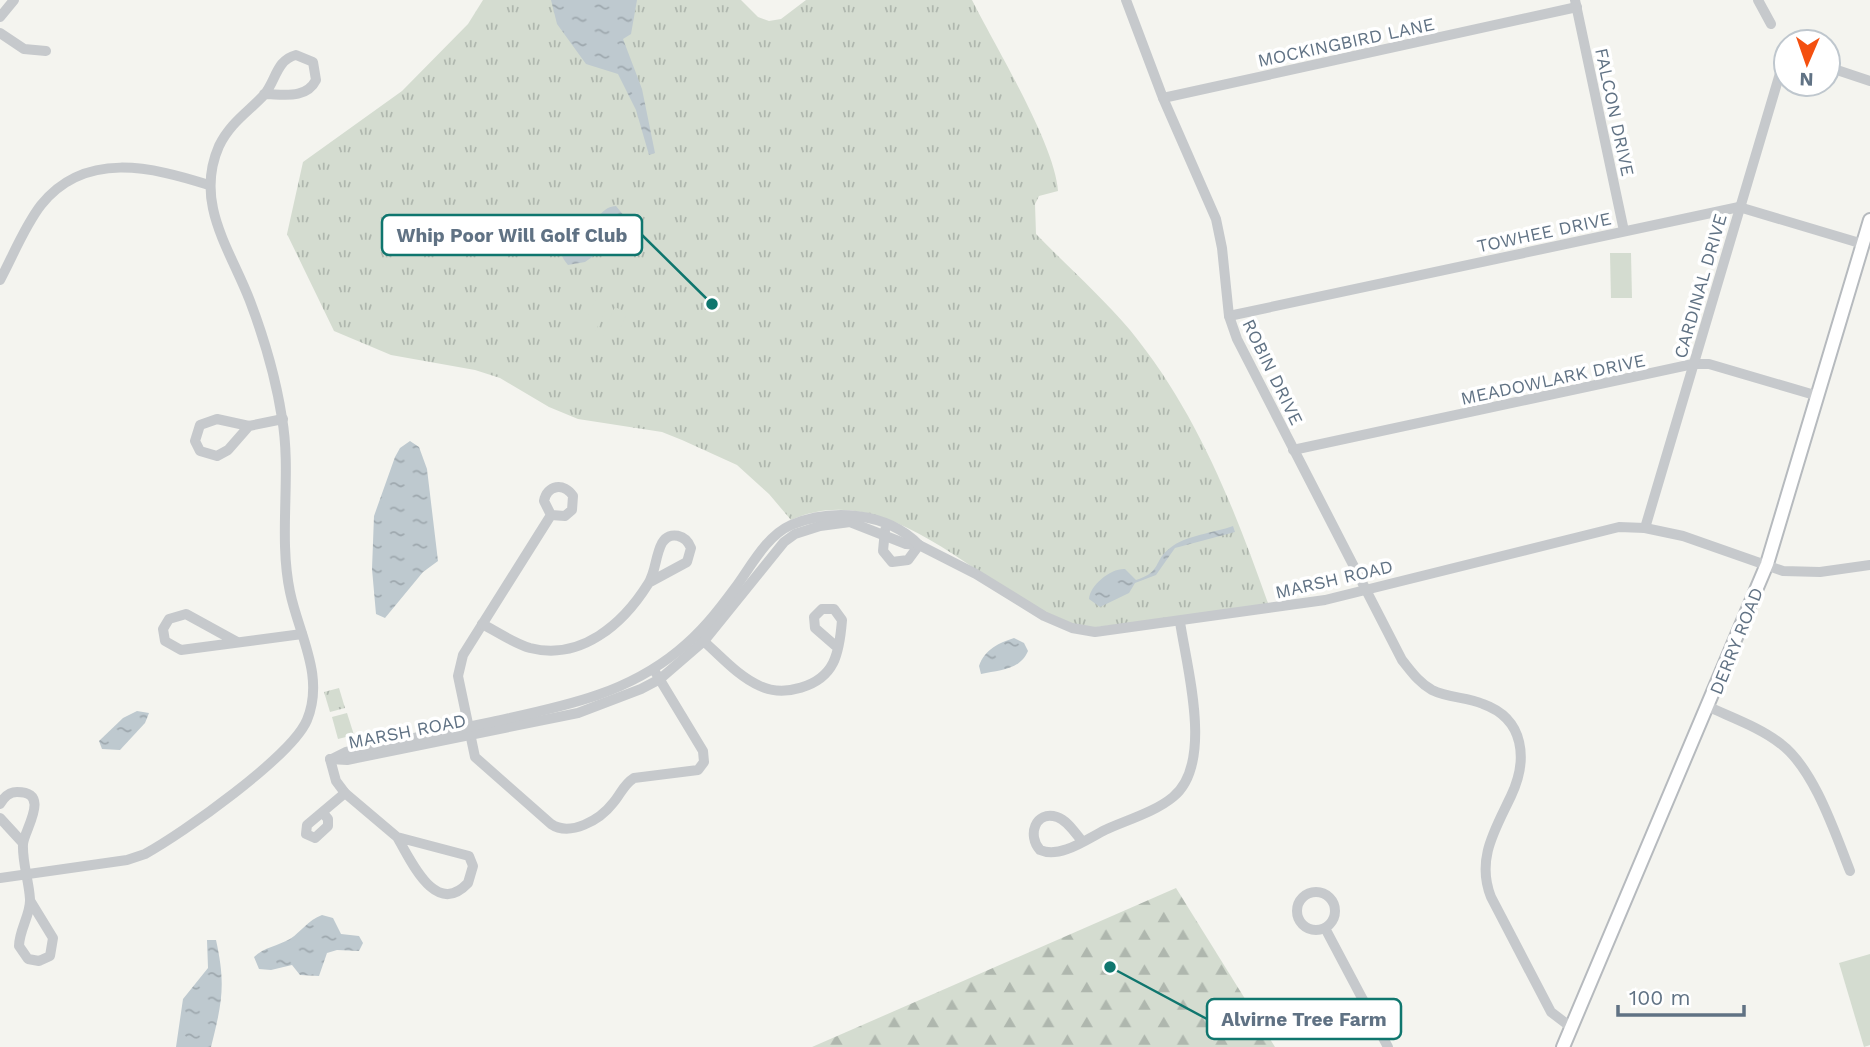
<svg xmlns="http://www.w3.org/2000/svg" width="1870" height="1047" font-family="'Work Sans',sans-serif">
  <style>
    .grass { fill: url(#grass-tufts) }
    .forest { fill: url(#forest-firs) }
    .pitch { fill: #d4dcd0 }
    .water { fill: url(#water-ripples) }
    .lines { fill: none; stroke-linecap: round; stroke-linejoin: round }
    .major-casing { stroke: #b6babe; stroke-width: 16 }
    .minor { stroke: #c6c9cc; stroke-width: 10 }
    .major { stroke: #fff; stroke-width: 12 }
    .labels { text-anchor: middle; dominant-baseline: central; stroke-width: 7; stroke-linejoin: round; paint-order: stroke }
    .street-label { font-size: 18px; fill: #607284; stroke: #fff }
    .leader { fill: none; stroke: #0f766e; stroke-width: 2.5 }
    .callout-dot { fill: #0f766e; stroke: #fff; stroke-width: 2.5 }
    .callout { fill: #fff; stroke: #0f766e; stroke-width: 2.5 }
    .callout-label { font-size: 19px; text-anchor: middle; font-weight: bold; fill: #607284 }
  </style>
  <defs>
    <pattern id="grass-tufts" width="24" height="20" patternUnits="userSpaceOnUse" patternTransform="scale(1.75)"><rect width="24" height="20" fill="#d4dcd0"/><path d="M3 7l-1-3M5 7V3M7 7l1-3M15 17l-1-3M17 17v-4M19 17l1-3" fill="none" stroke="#afb7ae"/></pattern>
    <pattern id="forest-firs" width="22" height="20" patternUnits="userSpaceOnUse" patternTransform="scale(1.75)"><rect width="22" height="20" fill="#d4dcd0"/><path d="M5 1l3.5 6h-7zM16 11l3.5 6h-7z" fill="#afb7ae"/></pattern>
    <pattern id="water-ripples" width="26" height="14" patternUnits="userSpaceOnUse" patternTransform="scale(1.75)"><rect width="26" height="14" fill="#bec9cf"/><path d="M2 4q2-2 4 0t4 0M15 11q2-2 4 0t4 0" fill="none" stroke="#9ea8ae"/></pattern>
  </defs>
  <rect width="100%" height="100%" fill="#f4f4ef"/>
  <g class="grass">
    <path d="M483,0h258l17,17 11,4 12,-2 25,-19h166c23,46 83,144 86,191l-19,5 -4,8 1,30c31,32 65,62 94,96 67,82 104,177 139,276l-180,22c-98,-20 -189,-156 -298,-108l-22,-26 -32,-29 -55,-25 -20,-8 -84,-13 -29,-12 -49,-29 -25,-8 -84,-15 -57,-24 -47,-97 16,-72 99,-71 66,-67z"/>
    <path d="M339,688l6,20 -15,4 -6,-20z"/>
  </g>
  <path class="forest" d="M1176,888l99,159h-463z"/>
  <g class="pitch">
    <path d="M1610,253h21l1,45h-21z"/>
    <path d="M596,299l12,6 -13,27 -12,-6z"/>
    <path d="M615,307l12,6 -12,27 -13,-5z"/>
    <path d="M347,713l7,22 -16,4 -6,-22z"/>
    <path d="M1870,954v91l-6,2 -25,-84z"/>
  </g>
  <g class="water">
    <path d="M551,0h86l-6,34 -8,5 19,50 13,64 -6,2 -13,-45 -18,-36 -32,-10 -29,-40z"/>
    <path d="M616,206l13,16 1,16 -21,7 -24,17 -17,3c-24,-28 13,-37 29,-48 7,-6 9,-10 19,-11z"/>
    <path d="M410,441l9,6 8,22 11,92 -15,11 -38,46 -9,-4 -4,-45 2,-53 21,-59 5,-9z"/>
    <path d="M1233,526l2,6 -60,16 -19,27 -21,8 -6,10 -29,14 -11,-8c1,-14 22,-31 36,-30l11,11c26,-8 17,-19 34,-32 16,-13 44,-15 63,-22z"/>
    <path d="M1014,638l10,5 4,8c-8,19 -28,19 -47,23l-2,-8c6,-17 20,-23 35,-28z"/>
    <path d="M137,711l12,2 -4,10 -25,27 -18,-1 -3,-8 24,-23z"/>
    <path d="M322,915l11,3 8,16 18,2 4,7 -4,8 -22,-1 -10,3 -8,23 -19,-1 -8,-10 -21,5 -12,-1 -5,-12c10,-10 24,-11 36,-18 12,-8 18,-19 32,-24z"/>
    <path d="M207,940h9c10,45 6,63 -5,107h-35l7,-48 25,-31z"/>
  </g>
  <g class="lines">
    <g class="major-casing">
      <path id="major" d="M1563,1047l204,-483 103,-344"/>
    </g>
    <g class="minor">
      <path d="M1126,0l37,98 53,121 6,29 7,68 8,23 165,321c9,11 17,23 30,30 16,8 35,7 51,14 42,15 45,56 28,92 -16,34 -35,63 -20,101l60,115 21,16"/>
      <path d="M1575,0l49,231"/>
      <path d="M1758,0l13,24"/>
      <path d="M0,17l14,-17"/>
      <path d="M0,33l24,16 22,2"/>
      <path d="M1828,67l42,14"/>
      <path d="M1163,98l414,-91"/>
      <path d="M0,280c13,-24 24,-53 41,-75 44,-55 111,-38 168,-20"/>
      <path d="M1229,316l510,-109 124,37"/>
      <path d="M249,426l-21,24 -11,6 -17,-5 -5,-10 5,-16 17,-6 32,7 34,-7"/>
      <path d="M1293,450l400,-86h16l109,32"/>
      <path d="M551,515l14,1 7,-6 1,-14c-9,-14 -26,-11 -29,5l7,14 -88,140 -5,21 17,81 76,67c19,13 49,-4 62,-21 8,-9 10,-18 21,-25l64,-8 6,-8 -1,-11 -49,-81"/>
      <path d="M1645,528l141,-475"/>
      <path d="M885,530l-2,21 9,11 16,-2 11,-15"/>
      <path d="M482,624c16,8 31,19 48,24 51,13 93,-24 118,-64 8,-12 7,-28 14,-41 8,-13 24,-8 29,5l-4,14 -37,20"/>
      <path d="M700,638c19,16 37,38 60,48 24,11 61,1 73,-23 6,-12 8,-30 9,-43l-8,-11h-12l-8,8 1,11 23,20"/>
      <path d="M237,642l-51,-28 -17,5 -6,10 2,12 16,9 121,-16"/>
      <path d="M1709,707c24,11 52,21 72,37 33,25 54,89 69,127"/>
      <path d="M330,759l17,1 231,-47 63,-24 19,-10 44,-38 80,-99 11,-8 25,-8 30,-4 56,22 13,1 57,29 68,42 28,12 23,4 230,-32 294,-73 26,1 38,8 100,35 37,1 50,-7"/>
      <path d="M330,759l6,22 9,12 52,44 72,19 4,10 -5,17c-33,35 -57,-23 -71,-46"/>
      <path d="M332,759l14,-7c49,-10 97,-20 146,-30 67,-15 131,-26 186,-71 23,-18 40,-40 57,-63 15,-20 31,-52 56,-63 41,-17 96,-13 128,20"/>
      <path d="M0,804c4,-7 9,-12 17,-12 35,0 7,38 6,52 -1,18 6,37 7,55 1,15 -11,31 -11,47l9,13 11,2 11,-5 3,-18 -22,-36"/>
      <path d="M323,813l5,6v7l-13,12 -9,-4 1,-9 38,-32"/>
      <path d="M0,818l23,25"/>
      <path d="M1082,841c-7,-8 -15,-21 -25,-24 -22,-7 -30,19 -17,33 20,9 47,-11 65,-20 22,-10 50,-18 68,-33 41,-33 14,-128 7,-175"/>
      <path d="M0,878l127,-18 18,-6c37,-20 147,-98 162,-134 18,-44 -8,-85 -17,-128 -12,-57 2,-117 -8,-174 -6,-39 -18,-80 -32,-117 -20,-52 -56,-98 -31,-155 11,-23 29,-34 45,-51 12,-14 12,-35 32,-40l17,7 3,18c-10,20 -34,14 -52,14"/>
      <circle cx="1316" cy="911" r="19"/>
      <path d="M1326,930l62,117"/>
    </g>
    <use href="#major" class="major"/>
  </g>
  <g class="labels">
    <g class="street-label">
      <text transform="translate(1346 42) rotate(-12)">MOCKINGBIRD LANE</text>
      <text transform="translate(1615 112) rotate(78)">FALCON DRIVE</text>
      <text transform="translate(1544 232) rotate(-12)">TOWHEE DRIVE</text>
      <text transform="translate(1700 286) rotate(-74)">CARDINAL DRIVE</text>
      <text transform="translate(1273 372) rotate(64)">ROBIN DRIVE</text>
      <text transform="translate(1553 379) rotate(-12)">MEADOWLARK DRIVE</text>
      <text transform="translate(1334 579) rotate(-13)">MARSH ROAD</text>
      <text transform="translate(1736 641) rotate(-68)">DERRY ROAD</text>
      <text transform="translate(407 731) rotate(-11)">MARSH ROAD</text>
    </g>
  </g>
  <path class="leader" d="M712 304L642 235M1110 967L1207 1019"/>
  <g class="callout-dot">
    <circle cx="712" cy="304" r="7"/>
    <circle cx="1110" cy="967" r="7"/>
  </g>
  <g class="callout">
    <rect x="382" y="215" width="260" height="40" rx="7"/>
    <rect x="1207" y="999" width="194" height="40" rx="7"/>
  </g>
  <g class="callout-label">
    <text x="512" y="242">Whip Poor Will Golf Club</text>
    <text x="1304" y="1026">Alvirne Tree Farm</text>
  </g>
  <g transform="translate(1807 63) rotate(182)"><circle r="33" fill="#ffffff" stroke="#bfc7ce" stroke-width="2"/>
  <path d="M0-5L12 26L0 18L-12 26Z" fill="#f45010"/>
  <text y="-10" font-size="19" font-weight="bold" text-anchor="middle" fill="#607284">N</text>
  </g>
  <path d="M1618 1005v10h126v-10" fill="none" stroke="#607284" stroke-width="3.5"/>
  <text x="1629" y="1005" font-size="21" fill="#607284" stroke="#ffffff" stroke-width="5" paint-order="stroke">100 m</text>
</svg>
